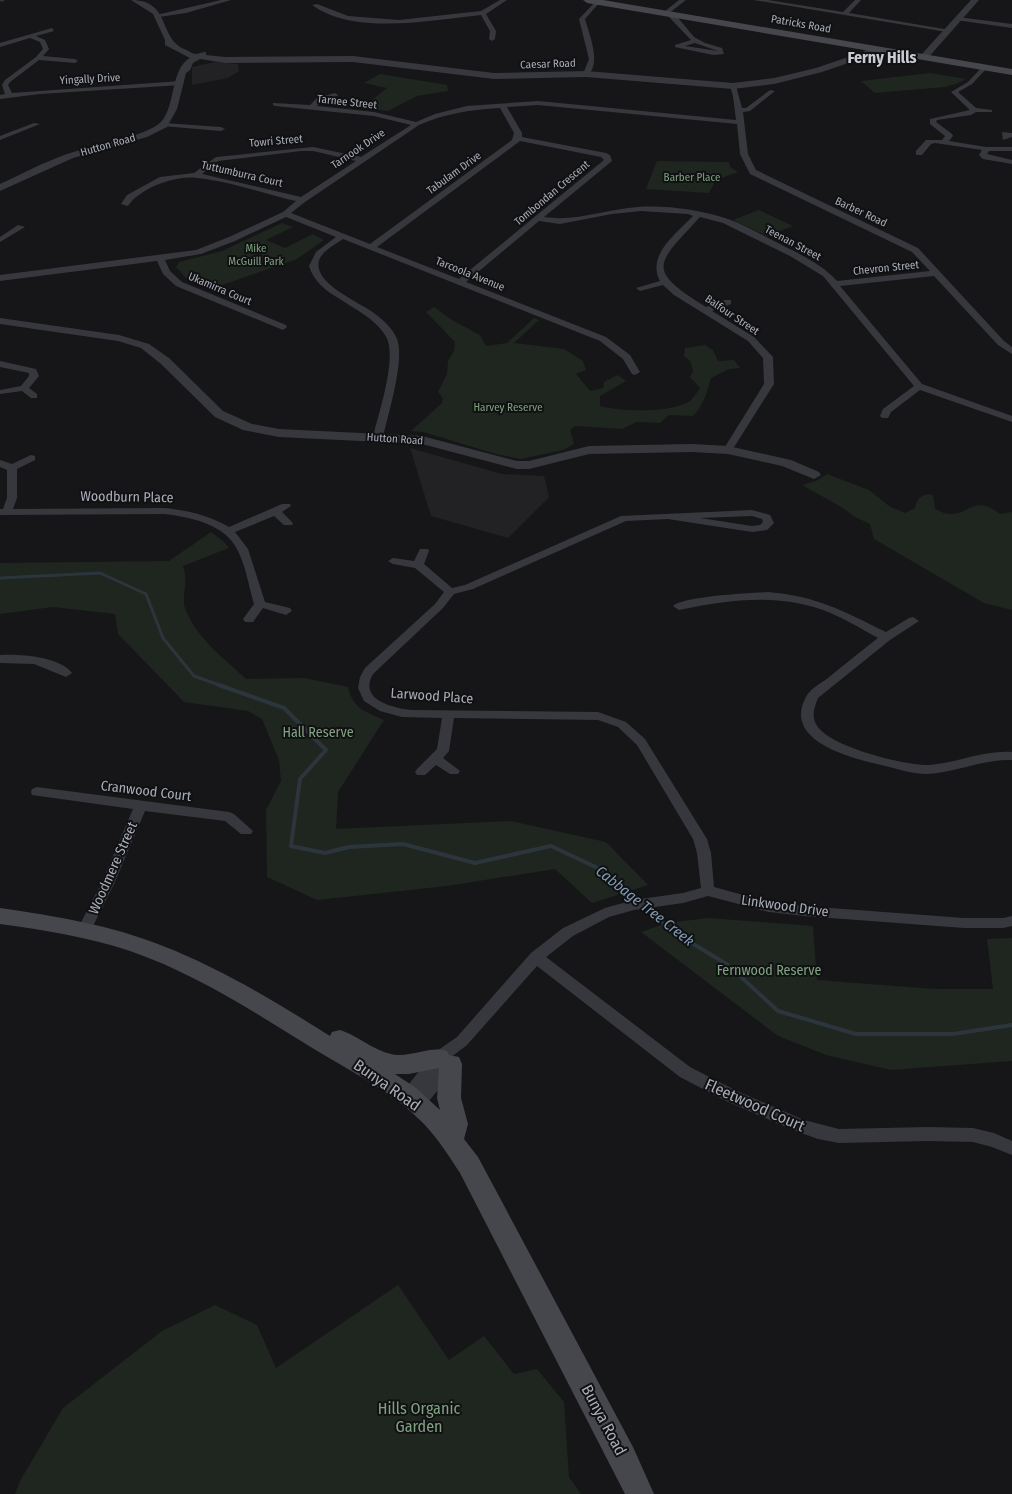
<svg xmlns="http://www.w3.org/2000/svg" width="1012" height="1494" font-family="'Fira Sans Condensed',sans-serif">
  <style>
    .built { fill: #222225 }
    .green { fill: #1e261f }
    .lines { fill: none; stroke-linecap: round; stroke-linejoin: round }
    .stream-far1 { stroke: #2c353c; stroke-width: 3 }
    .stream { stroke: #2c353c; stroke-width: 4 }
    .minor { fill: #37383d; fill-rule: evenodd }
    .tertiary { fill: #37383d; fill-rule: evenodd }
    .secondary { fill: #45474d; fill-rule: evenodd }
    .labels { text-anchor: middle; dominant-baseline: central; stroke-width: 4; stroke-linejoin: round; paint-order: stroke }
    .far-street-label { font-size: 11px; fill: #a8adb8; stroke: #111113 }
    .far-park-label { font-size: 11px; fill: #7fa381; stroke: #111113 }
    .street-label { font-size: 14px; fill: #a8adb8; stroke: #111113 }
    .park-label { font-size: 14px; fill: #7fa381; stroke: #111113 }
    .water-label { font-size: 15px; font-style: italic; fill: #7f9bb3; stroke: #111113 }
    .far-district-label { font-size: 16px; font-weight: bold; fill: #c9ccd4; stroke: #111113 }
    .near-street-label { font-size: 16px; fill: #a8adb8; stroke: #111113 }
    .near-park-label { font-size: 16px; fill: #7fa381; stroke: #111113 }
  </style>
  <rect width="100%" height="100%" fill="#161618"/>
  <g class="built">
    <path d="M215,62l23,2 1,7 -11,7 -36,7v-18z"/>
    <path d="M410,448l92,26 42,2 5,21 -41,41 -77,-22z"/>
  </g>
  <g class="green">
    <path d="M930,73l36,6 -10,5 -11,3 -70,6 -14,-12z"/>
    <path d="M380,74l67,11 1,6 -31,5 -29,15 -26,-3 25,-20 -23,-5z"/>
    <path d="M657,161l72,1 1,5 8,5 -22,8 -7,13 -63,-4z"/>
    <path d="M759,210l34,16 -26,10 -34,-16z"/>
    <path d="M282,223l11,4 -27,13 19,8 28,-14 11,6 -27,19 -86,30 -25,-11 -10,-11 3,-5 43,-11z"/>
    <path d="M434,307l18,13 28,15 6,11 21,-3 27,-25 5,2 -25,23 50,6 19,12 3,9 -10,4 14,17 13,-3 1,-6 14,-7 8,6 -26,15v10c21,6 71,7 90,-5 4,-3 7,-9 10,-13l-10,-11 3,-6 -3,-10 -6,-5 1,-8 20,-3 8,5 5,11 16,-1 6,8 -11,1 -18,9c-4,14 -7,27 -18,38l-24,-1 -9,8 -23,-1 -15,7 -47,-3 -5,4 4,14 -11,6 -42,9 -25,-5 -73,-22 -12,-1 31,-28 1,-4 -5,-7 9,-18 1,-13 6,-10 1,-9 -29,-30z"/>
    <path d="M827,474l42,16 20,16 16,7 10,-5c2,-10 7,-15 18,-13l2,14c33,18 33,-20 65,5l12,-2v98l-28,-7 -110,-64 -4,-15 -15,-7 -12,-9 -41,-23 14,-4z"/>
    <path d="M211,532l12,9 6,7 -46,18c6,16 -2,30 2,42 11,30 39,50 61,71l58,-1 44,9c5,22 17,24 36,33l-46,72 -2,37 175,-8 95,21 42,43 -56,18 -37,-34 -108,17 -130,14 -50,-23 -1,-67 15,-29 -2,-21 -17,-41 -14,-8 -64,-9 -66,-68 -3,-20 -62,-7 -53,7v-51l169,-2z"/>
    <path d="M708,918l105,8 4,54 117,9h59l-6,-50 25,-1v123l-121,9 -65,-15 -48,-19 -137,-104 26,-9z"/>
    <path d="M398,1285l51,75 35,-24 30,38 23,-5 27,33 5,75 12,17h-566l5,-13 43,-73 99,-77 53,-26 42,20 19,43z"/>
  </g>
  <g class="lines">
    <path class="stream-far1" d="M0,578l100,-5 46,21 17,44 31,38 28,10"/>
    <path class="stream" d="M219,685l65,23 42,42 -26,29 -9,67 34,7 24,-6 54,-3 72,19 76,-17 53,25 68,60 56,34 50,46 78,23h97l59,-9"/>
    <g class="minor">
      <path d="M221,0h10l-45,13 -27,4 -3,-2z"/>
      <path d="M500,0h7l-21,14 10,17 -1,8 -3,2 -3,-2 1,-8 -9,-16c-50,5 -126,21 -169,-10l5,-1 31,12 51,4 82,-9z"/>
      <path d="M597,0l3,2 -15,17c4,15 18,47 1,57l-3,-2 6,-15 -10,-40z"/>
      <path d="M679,0h7l-18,14h-4v-2z"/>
      <path d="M754,0h14l75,12 12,-12h6l-12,13 101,17 -3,2z"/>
      <path d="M674,13l20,24 11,6 17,5 2,6 -11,1 -38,-8v-2l16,-5 -22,-23zM695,43l23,8 -33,-5z"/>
      <path d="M958,17l54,7v4l-56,-8z"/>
      <path d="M52,28l2,3 -18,5 9,4 4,9 -6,7 32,3 3,2 -3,2 -36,-3 -29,22 -2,3 4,8 169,-12 3,2 -3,2 -141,9 -40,5v-4l5,-1 -3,-9 3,-5 31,-23 7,-8 -3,-7 -10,-4 -30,9v-4z"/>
      <path d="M983,66l5,1 -16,17 -14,8 18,16 16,2v2h-16l-5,3 -34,5 -1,2 16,12 1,2 -4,5 37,6h26v4h-23l-2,3 25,6v4l-29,-5 -4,-4 3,-5 -47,-7 -4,1 -9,11h-6v-4l10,-11h16l3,-4 -15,-12v-5l40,-9 -19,-18 17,-10z"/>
      <path d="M733,84l3,2 6,22h4l24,-18 5,1 -25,20 -7,1 5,42 8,16 162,78 86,93 8,6v7l-14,-9 -64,-69 -94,10 82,98 90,32v6l-92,-32 -29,22 -3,6h-6l-2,-2 3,-7 31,-23 -91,-110 -33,-20 -67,-33 -23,-6c-43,47 -56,52 6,90l19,-7h6v4l-19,7 42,26 19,20 1,27 -43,68h-6l-2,-2 41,-66 -1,-26 -15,-17 -74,-46 -11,-10 -23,6 -4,-3 24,-7c-14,-26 17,-48 33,-65l-5,-2 -47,-3 -29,3 -52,10 -21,-3 -73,61 140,55 24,18 10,17 -5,3 -3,-1 -9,-15 -23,-18 -257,-102c-7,5 -19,11 -23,19 -11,23 37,43 51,53 10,7 22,17 26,28 8,22 -9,75 -14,98l-5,3 -5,-3c5,-23 26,-82 12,-102 -11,-17 -29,-25 -45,-36 -14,-8 -26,-17 -31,-33l7,-14 20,-15 -50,-20 -51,24 -34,13 -36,6 5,11 12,11 104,43 1,2 -4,3 -107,-44 -13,-12 -6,-13 -157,20v-6l196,-25 33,-13 54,-25 13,-11c-30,-7 -68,-20 -99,-23 -21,-3 -57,10 -69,28l-7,-2 6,-9 33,-18 34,-4 22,-16 97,-10 48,10 50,-32 -37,-9 -99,-10 -2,-1v-2l37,2 7,-7 18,-5 3,2 -1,1 -16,4 -4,6 57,6 42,10 19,-8 32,-8 71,-5 198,19 -3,-24 -3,-10zM538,105l199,19 3,30 10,20 162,78 18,19 -93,10c-15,-17 -38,-27 -57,-37 -17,-8 -34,-19 -52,-25 -27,-9 -61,-14 -90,-12 -31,2 -63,15 -94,10l68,-56 -2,-6 -4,-2 -84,-16v-4l-15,-26zM500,108l14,25 -2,7 -142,104 -79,-31 14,-11 114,-77c27,-12 52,-15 81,-17zM520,141l81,16 3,3 -145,119 -82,-32zM301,151h12l43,10 -55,36 -99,-23 16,-13z"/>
      <path d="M34,123l6,1 -40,16v-4z"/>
      <path d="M164,123l57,4 4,2 -4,2 -59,-5v-2z"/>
      <path d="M1002,132l10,1v4l-9,3z"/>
      <path d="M18,225l7,2 -25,15v-5z"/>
      <path d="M0,361l36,8 3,7 -10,12 8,6v4h-6l-9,-7 -22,3v-4l21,-4 8,-10v-3l-29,-6z"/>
      <path d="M31,455l4,1v4l-18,9v29l-4,11 151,-1c23,2 44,7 65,19l53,-23h8l1,2 -9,6 11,11 -1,2h-8l-10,-9 -39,16 13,17 17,53 25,6 2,3 -6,4 -23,-7 -10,14h-8l-2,-3 11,-15c-5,-17 -8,-37 -16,-53 -12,-27 -48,-34 -74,-37l-164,1v-6h3l4,-11v-28l-7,-3v-7l12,4z"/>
      <path d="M752,510l18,5 4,8 -7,7 -15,2 -84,-13 -42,2 -153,68 -19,5 -11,14 -70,66c-15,26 20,34 39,36l186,2 28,10 19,17 62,100 4,14 3,34 55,15 35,4 160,12h39l9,-2v10l-9,2h-39l-160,-12 -35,-4 -61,-16 -25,7 -49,7 -25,7 -36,19 -27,21 144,110 47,24 67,29 35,9 89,-2 45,1 21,5 18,8v14l-20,-8 -19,-5 -45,-1 -89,2 -21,-4 -25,-9 -67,-29 -46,-24 -143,-111 -70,79 -21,16 7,1 3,5 -3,5 -30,36 -6,2 -6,-2 -1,-6 -9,-1 -2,-5 35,-43 23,-16 74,-84 32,-25 42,-20 29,-8 49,-7 18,-5 -4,-35 -4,-14 -56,-94 -19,-18 -20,-7 -144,-2 -5,33 -6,7 17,13 -2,3h-8l-14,-9 -11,10h-8l-2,-3 2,-3 20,-20 5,-31 -40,-1 -22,-6 -16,-10 -6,-13 2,-11 5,-9 70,-64 9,-12 -29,-24 -22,-4 -5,-3 5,-3 21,3 6,-12h8l1,2 -5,13 28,24 13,-3 156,-69zM752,516l10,3 1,3 -3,3 -8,1 -52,-8z"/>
      <path d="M768,592c49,4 75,19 118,40l23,-14 4,-1 6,4 -29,19 -72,58c-3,8 -7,17 -2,26 10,22 89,42 113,41 28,-2 54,-15 83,-13v8c-30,-1 -56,13 -86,14 -15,0 -30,-6 -45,-9 -30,-7 -101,-24 -74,-70 5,-7 14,-12 21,-17 16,-13 33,-27 50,-40 -18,-10 -36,-21 -55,-28 -47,-17 -96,-10 -144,0l-6,-4c10,-10 78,-13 95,-14z"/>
      <path d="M0,655c19,-1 59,1 72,18l-6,4 -32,-13 -34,-1z"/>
      <path d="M37,787l192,25 5,2 19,17 -2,3h-10l-16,-13 -80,-10 -31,73 -25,50 -5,2 -5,-2 -2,-4 24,-46 32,-75 -101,-14 -1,-3 1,-3z"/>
    </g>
    <g class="tertiary">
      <path d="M0,0h5l-4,2z"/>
      <path d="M131,0c40,0 27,37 53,49 3,1 7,4 11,5 4,0 7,-2 11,-2v3l19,2 128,-1 141,17 92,-2 147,12 41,-5 42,-10 47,-16 8,-5 7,2 -9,7 -47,16 -48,12 -41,5 -147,-12 -92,2 -141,-17 -128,1 -25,-4 -7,4 -3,7 -4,3 -9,36 -10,18 -20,10 -74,21 -73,33v-7c22,-10 44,-22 67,-30 20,-7 81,-18 94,-32 15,-16 9,-53 29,-64l-25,-13v-5l-12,-26z"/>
      <path d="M971,0h8l-52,59h-6v-4z"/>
      <path d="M0,318l119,17 30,9 20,14 54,53 29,13 27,5 143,7 95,25h12l60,-15 103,-2 36,2 63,14 28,12 2,3 -7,4 -32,-13 -54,-12 -36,-2 -103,2 -60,15h-12l-95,-25 -143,-7 -36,-7 -28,-13 -54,-53 -20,-16 -23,-7 -118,-17z"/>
    </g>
    <g class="secondary">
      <path d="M583,0h20l409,69v6l-425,-72z"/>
      <path d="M0,908c55,8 111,17 163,38 59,23 113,56 167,90l2,-4 8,-2c19,6 36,23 57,25 17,1 35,-9 50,-4l2,4 10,2 3,7 -1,34 7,26 -4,15 14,18 155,290 21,47h-29l-165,-321c-11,-17 -22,-34 -36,-49 -31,-32 -72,-52 -110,-75 -59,-36 -117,-75 -184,-98 -42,-14 -86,-21 -130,-27zM439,1068l-2,30 3,12 -24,-22 -21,-14h14z"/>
    </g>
  </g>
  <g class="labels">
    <g class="far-street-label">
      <text transform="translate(801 24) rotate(10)">Patricks Road</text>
      <text transform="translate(548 64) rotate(-2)">Caesar Road</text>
      <text transform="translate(90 79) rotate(-3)">Yingally Drive</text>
      <text transform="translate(347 102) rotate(6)">Tarnee Street</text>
      <text transform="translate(276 141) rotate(-5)">Towri Street</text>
      <text transform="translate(108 145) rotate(-16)">Hutton Road</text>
      <text transform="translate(358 149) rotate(-34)">Tarnook Drive</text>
      <text transform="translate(454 173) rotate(-36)">Tabulam Drive</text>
      <text transform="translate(242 174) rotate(13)">Tuttumburra Court</text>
      <text transform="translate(552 193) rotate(-40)">Tombondan Crescent</text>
      <text transform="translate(861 212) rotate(25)">Barber Road</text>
      <text transform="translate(793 243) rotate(28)">Teenan Street</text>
      <text transform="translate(886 268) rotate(-6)">Chevron Street</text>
      <text transform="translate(470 274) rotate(22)">Tarcoola Avenue</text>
      <text transform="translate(220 289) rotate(23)">Ukamirra Court</text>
      <text transform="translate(732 315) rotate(34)">Balfour Street</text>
      <text transform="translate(395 439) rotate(4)">Hutton Road</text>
    </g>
    <g class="far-park-label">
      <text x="692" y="177">Barber Place</text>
      <text x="256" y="248">Mike<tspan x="256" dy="13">McGuill Park</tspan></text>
      <text x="508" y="407">Harvey Reserve</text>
    </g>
    <g class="street-label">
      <text transform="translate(127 497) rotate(1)">Woodburn Place</text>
      <text transform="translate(432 696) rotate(4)">Larwood Place</text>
      <text transform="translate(146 791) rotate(7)">Cranwood Court</text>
      <text transform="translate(113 868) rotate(-66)">Woodmere Street</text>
      <text transform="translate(785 906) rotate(8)">Linkwood Drive</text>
    </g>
    <g class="park-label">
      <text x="318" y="732">Hall Reserve</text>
      <text x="769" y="970">Fernwood Reserve</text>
    </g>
    <g class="water-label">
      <text transform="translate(645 906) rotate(38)">Cabbage Tree Creek</text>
    </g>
    <g class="far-district-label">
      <text x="882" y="57">Ferny Hills</text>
    </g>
    <g class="near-street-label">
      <text transform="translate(387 1085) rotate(35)">Bunya Road</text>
      <text transform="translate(755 1105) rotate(24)">Fleetwood Court</text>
      <text transform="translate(604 1420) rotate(62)">Bunya Road</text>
    </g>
    <g class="near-park-label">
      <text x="419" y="1408">Hills Organic<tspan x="419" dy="18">Garden</tspan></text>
    </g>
  </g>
</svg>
